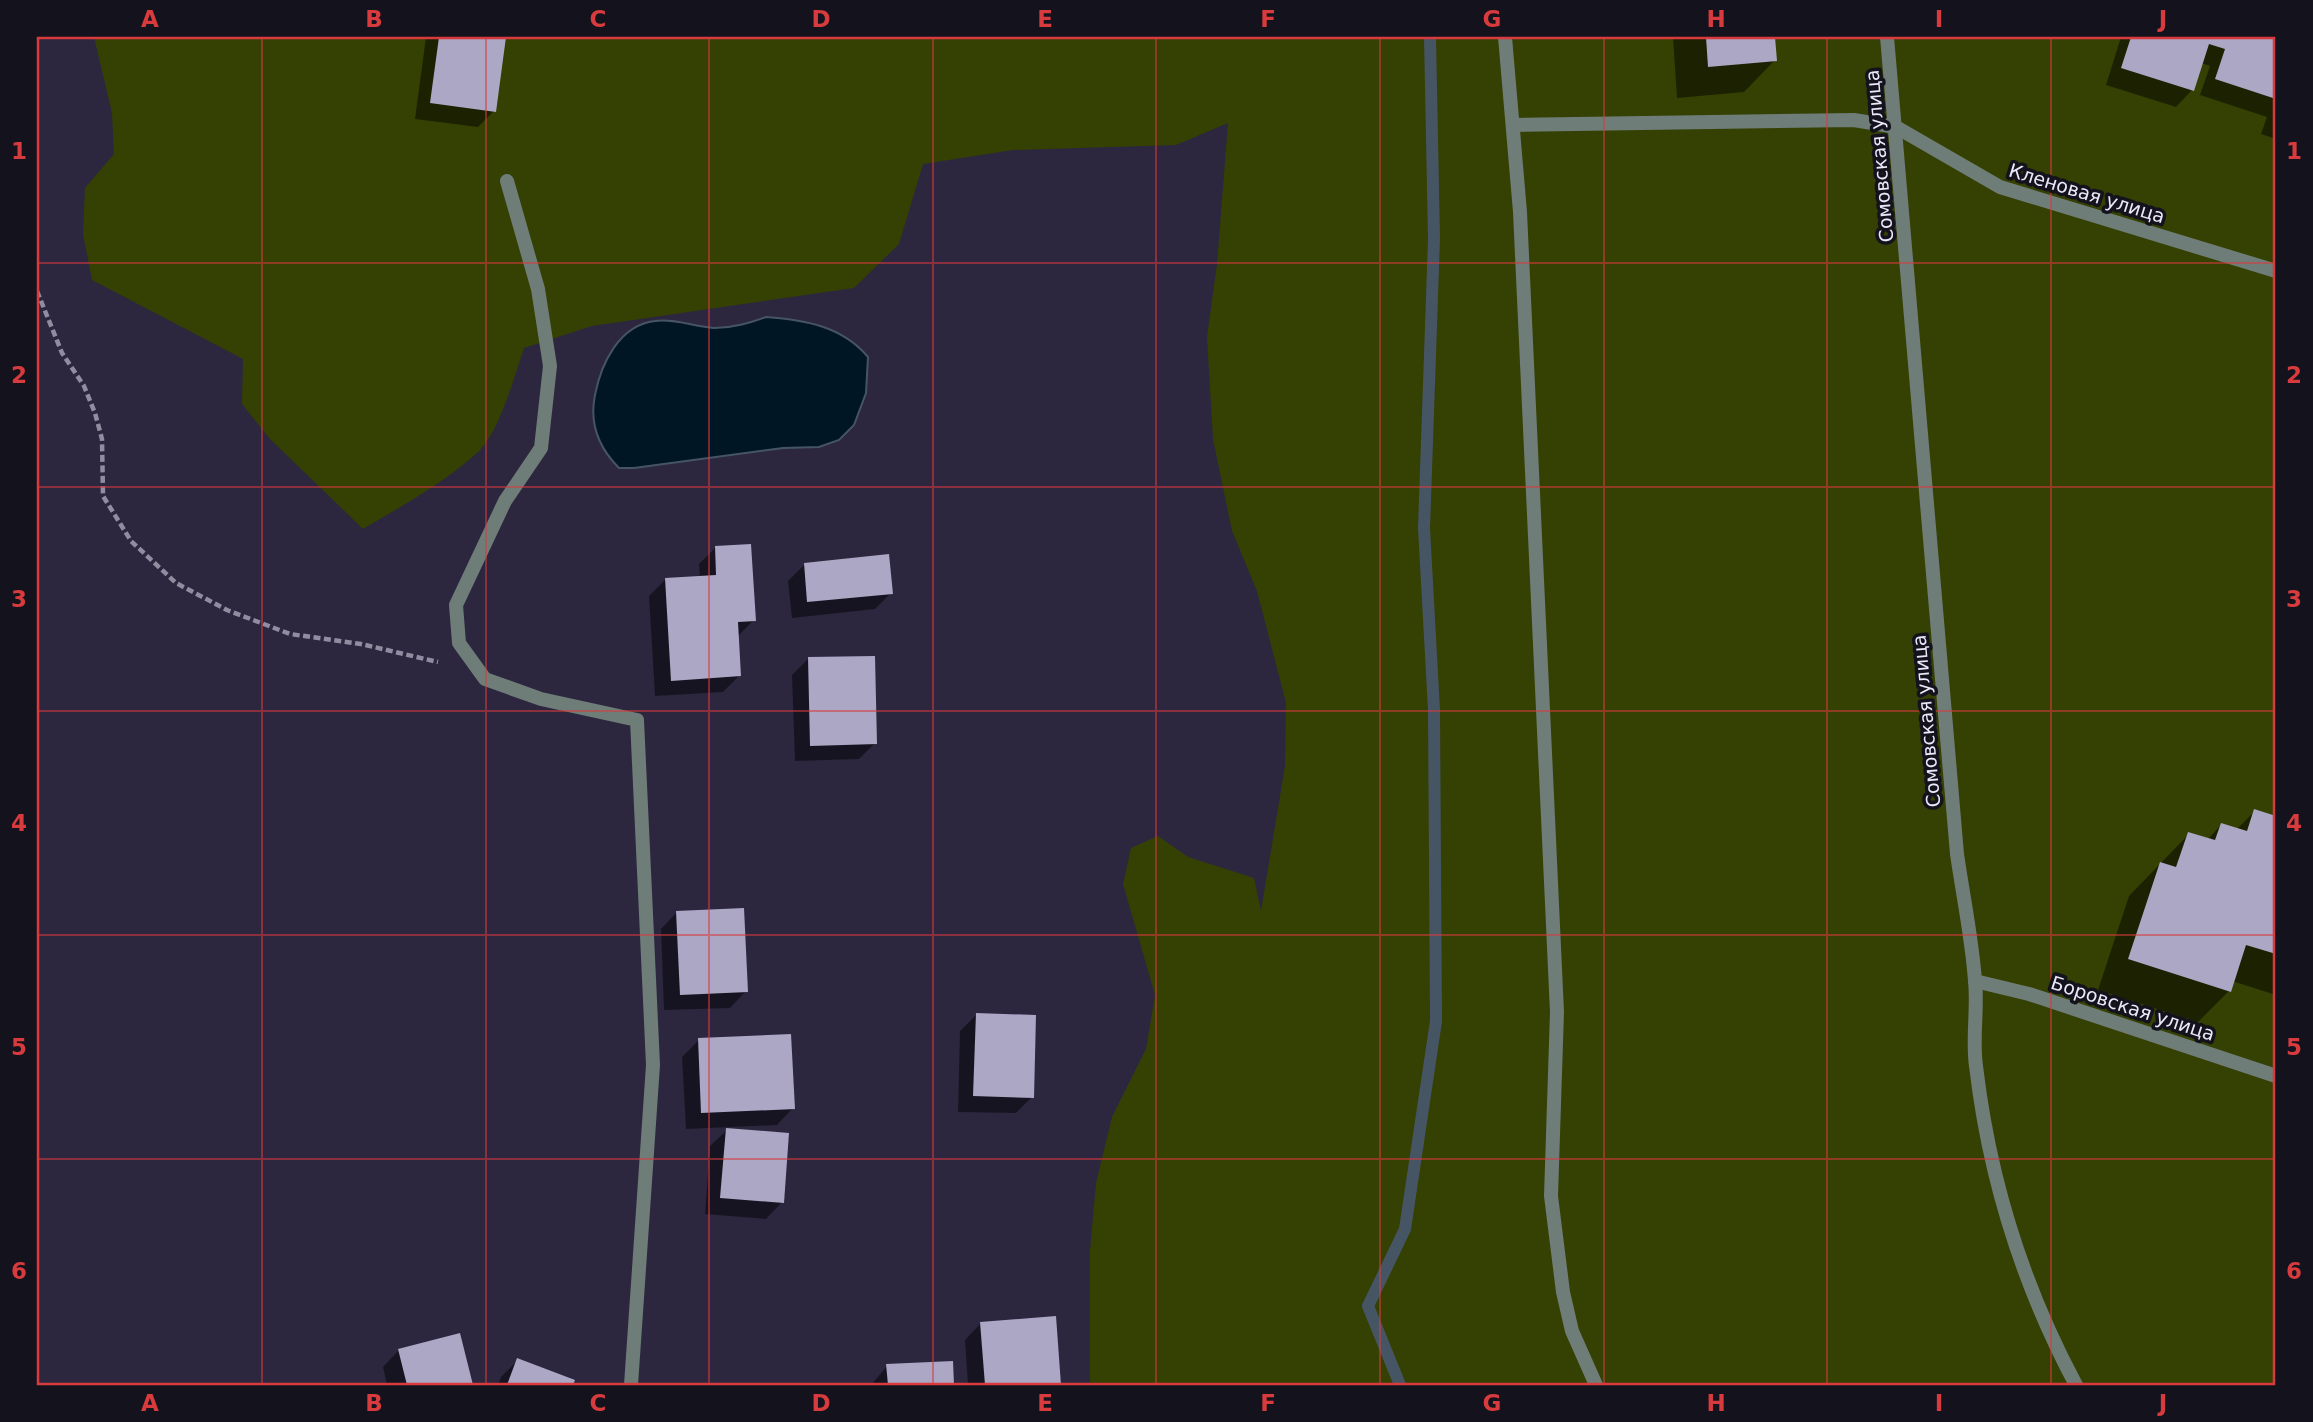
<svg xmlns="http://www.w3.org/2000/svg" width="2313" height="1422" font-family="'DejaVu Sans',sans-serif">
  <style>
    .green { fill: #354003 }
    .water { fill: #001624; stroke: #465564; stroke-width: 2 }
    .shadow { fill: #0007 }
    .lines { fill: none; stroke-linecap: round; stroke-linejoin: round }
    .stream { stroke: #465564; stroke-width: 12 }
    .building { fill: #aba7c5 }
    .path { stroke: #908da1; stroke-width: 4.5; stroke-dasharray: 7 3.5; stroke-linecap: butt }
    .service { stroke: #6e7d77; stroke-width: 14 }
    .minor { stroke: #6e7d77; stroke-width: 14 }
    .grid { fill: none; stroke: #d83b3d; stroke-width: 2; stroke-opacity: 0.55 }
    .labels { text-anchor: middle; dominant-baseline: central; stroke-width: 7; stroke-linejoin: round; paint-order: stroke }
    .street-label { font-size: 19px; fill: #ebe9f9; stroke: #14121d }
    .neatline { fill: none; stroke: #d83b3d; stroke-width: 2.5 }
    .grid-label { font-size: 23px; text-anchor: middle; font-weight: bold; fill: #d83b3d }
  </style>
  <rect width="100%" height="100%" fill="#2c273f"/>
  <path class="green" d="M94,37h2182v1348h-1186v-135l6,-67 16,-66 34,-68 9,-54 -32,-111 8,-36 27,-12 30,21 66,21 7,33 24,-145 1,-63 -29,-112 -25,-60 -19,-92 -6,-102 10,-73 11,-141 -52,22 -163,5 -90,14 -24,80 -45,44 -262,38 -68,22c-9,27 -25,84 -45,103 -33,31 -77,55 -116,78l-93,-90 -28,-35 1,-45 -151,-79 -9,-46 2,-46 29,-34 -2,-41z"/>
  <path class="water" d="M766,317c39,3 76,9 102,40l-2,36 -12,32 -15,15 -20,7 -36,1 -149,20h-15c-20,-20 -30,-44 -24,-73 6,-31 24,-70 60,-74 19,-3 40,6 59,7 19,0 35,-5 52,-11z"/>
  <g class="shadow">
    <path d="M426,37h78l-10,74 -16,16 -63,-8z"/>
    <path d="M1673,37h100l2,23 -31,32 -67,6z"/>
    <path d="M2121,37h155v102l-15,-5 6,-17 -67,-22 10,-29 -9,-3 -9,27 -16,17 -70,-22z"/>
    <path d="M715,548l39,72 -17,17 2,39 -16,16 -68,4 -6,-100 17,-17 34,-2 -1,-13z"/>
    <path d="M804,565l87,28 -16,16 -83,9 -4,-37z"/>
    <path d="M808,659l67,84 -16,16 -64,2 -3,-86z"/>
    <path d="M2255,811l21,6v178l-44,-14 -3,10 -31,31 -100,-32 31,-94 60,-62 18,6 14,-15 15,5z"/>
    <path d="M677,912l69,79 -16,17 -66,2 -3,-81z"/>
    <path d="M976,1015l56,82 -16,16 -58,-1 2,-81z"/>
    <path d="M699,1040l94,68 -16,17 -91,4 -4,-72z"/>
    <path d="M727,1130l55,72 -16,17 -61,-5 5,-68z"/>
    <path d="M1055,1318l4,67h-91l-3,-45 16,-17z"/>
    <path d="M459,1335l12,50h-84l-4,-18 16,-17z"/>
    <path d="M518,1360l55,21 -2,4h-73l3,-8z"/>
    <path d="M952,1362l1,23h-82l16,-19z"/>
  </g>
  <g class="lines">
    <path class="stream" d="M1400,1385l-32,-79 37,-77 31,-208 -2,-311 -10,-182 10,-289 -4,-202"/>
  </g>
  <g class="building">
    <path d="M439,37h67l-10,75 -66,-9z"/>
    <path d="M1706,37h69l2,24 -69,6z"/>
    <path d="M2131,37h145v62l-61,-20 10,-30 -16,-5 -15,47 -73,-23z"/>
    <path d="M751,544l5,77 -18,1 3,54 -70,5 -6,-103 51,-3 -1,-29z"/>
    <path d="M889,554l4,40 -86,8 -3,-39z"/>
    <path d="M875,656l2,88 -67,2 -2,-89z"/>
    <path d="M2254,809l22,7v138l-30,-9 -15,47 -103,-33 32,-97 16,5 12,-35 27,8 6,-17 26,8z"/>
    <path d="M744,908l4,84 -68,3 -4,-84z"/>
    <path d="M976,1013l60,2 -2,83 -61,-2z"/>
    <path d="M791,1034l4,75 -94,4 -3,-75z"/>
    <path d="M726,1128l63,5 -5,70 -64,-5z"/>
    <path d="M1056,1316l5,69h-76l-5,-63z"/>
    <path d="M460,1333l13,52h-66l-9,-36z"/>
    <path d="M517,1358l58,22 -2,5h-66z"/>
    <path d="M953,1361l1,24h-66l-2,-21z"/>
  </g>
  <g class="lines">
    <path class="path" d="M37,291l25,62 22,33 11,27 7,26 1,57 28,45 45,42 51,27 63,24 71,10 77,18"/>
    <g class="service">
      <path d="M1513,125l341,-5 42,7"/>
      <path d="M507,181l31,108 12,77 -9,82 -36,53 -49,104 3,38 26,36 56,20 96,21 16,345 -22,320"/>
    </g>
    <g class="minor">
      <path d="M1505,37l15,175 37,800 -6,184 12,96 9,39 24,54"/>
      <path d="M1887,37l70,817c6,42 15,84 18,127 3,28 -3,57 1,85 13,111 47,220 100,319"/>
      <path d="M1896,127l104,60 276,84"/>
      <path d="M1975,981l54,13 247,82"/>
    </g>
  </g>
  <path class="grid" d="M262,37v1348M486,37v1348M709,37v1348M933,37v1348M1156,37v1348M1380,37v1348M1604,37v1348M1827,37v1348M2051,37v1348M37,263h2239M37,487h2239M37,711h2239M37,935h2239M37,1159h2239"/>
  <g class="labels">
    <g class="street-label">
      <text transform="translate(1879 156) rotate(-95)">Сомовская улица</text>
      <text transform="translate(2087 193) rotate(17)">Кленовая улица</text>
      <text transform="translate(1926 721) rotate(-95)">Сомовская улица</text>
      <text transform="translate(2133 1008) rotate(18)">Боровская улица</text>
    </g>
  </g>
  <rect width="2313" height="1422" fill="none" stroke="#14121d" stroke-width="77"/>
  <rect x="38" y="38" width="2236" height="1346" class="neatline"/>
  <g class="grid-label">
    <text x="150" y="27">A</text>
    <text x="374" y="27">B</text>
    <text x="598" y="27">C</text>
    <text x="821" y="27">D</text>
    <text x="1045" y="27">E</text>
    <text x="1268" y="27">F</text>
    <text x="1492" y="27">G</text>
    <text x="1716" y="27">H</text>
    <text x="1939" y="27">I</text>
    <text x="2163" y="27">J</text>
    <text x="19" y="159">1</text>
    <text x="2294" y="159">1</text>
    <text x="19" y="383">2</text>
    <text x="2294" y="383">2</text>
    <text x="19" y="607">3</text>
    <text x="2294" y="607">3</text>
    <text x="19" y="831">4</text>
    <text x="2294" y="831">4</text>
    <text x="19" y="1055">5</text>
    <text x="2294" y="1055">5</text>
    <text x="19" y="1279">6</text>
    <text x="2294" y="1279">6</text>
    <text x="150" y="1411">A</text>
    <text x="374" y="1411">B</text>
    <text x="598" y="1411">C</text>
    <text x="821" y="1411">D</text>
    <text x="1045" y="1411">E</text>
    <text x="1268" y="1411">F</text>
    <text x="1492" y="1411">G</text>
    <text x="1716" y="1411">H</text>
    <text x="1939" y="1411">I</text>
    <text x="2163" y="1411">J</text>
  </g>
</svg>
